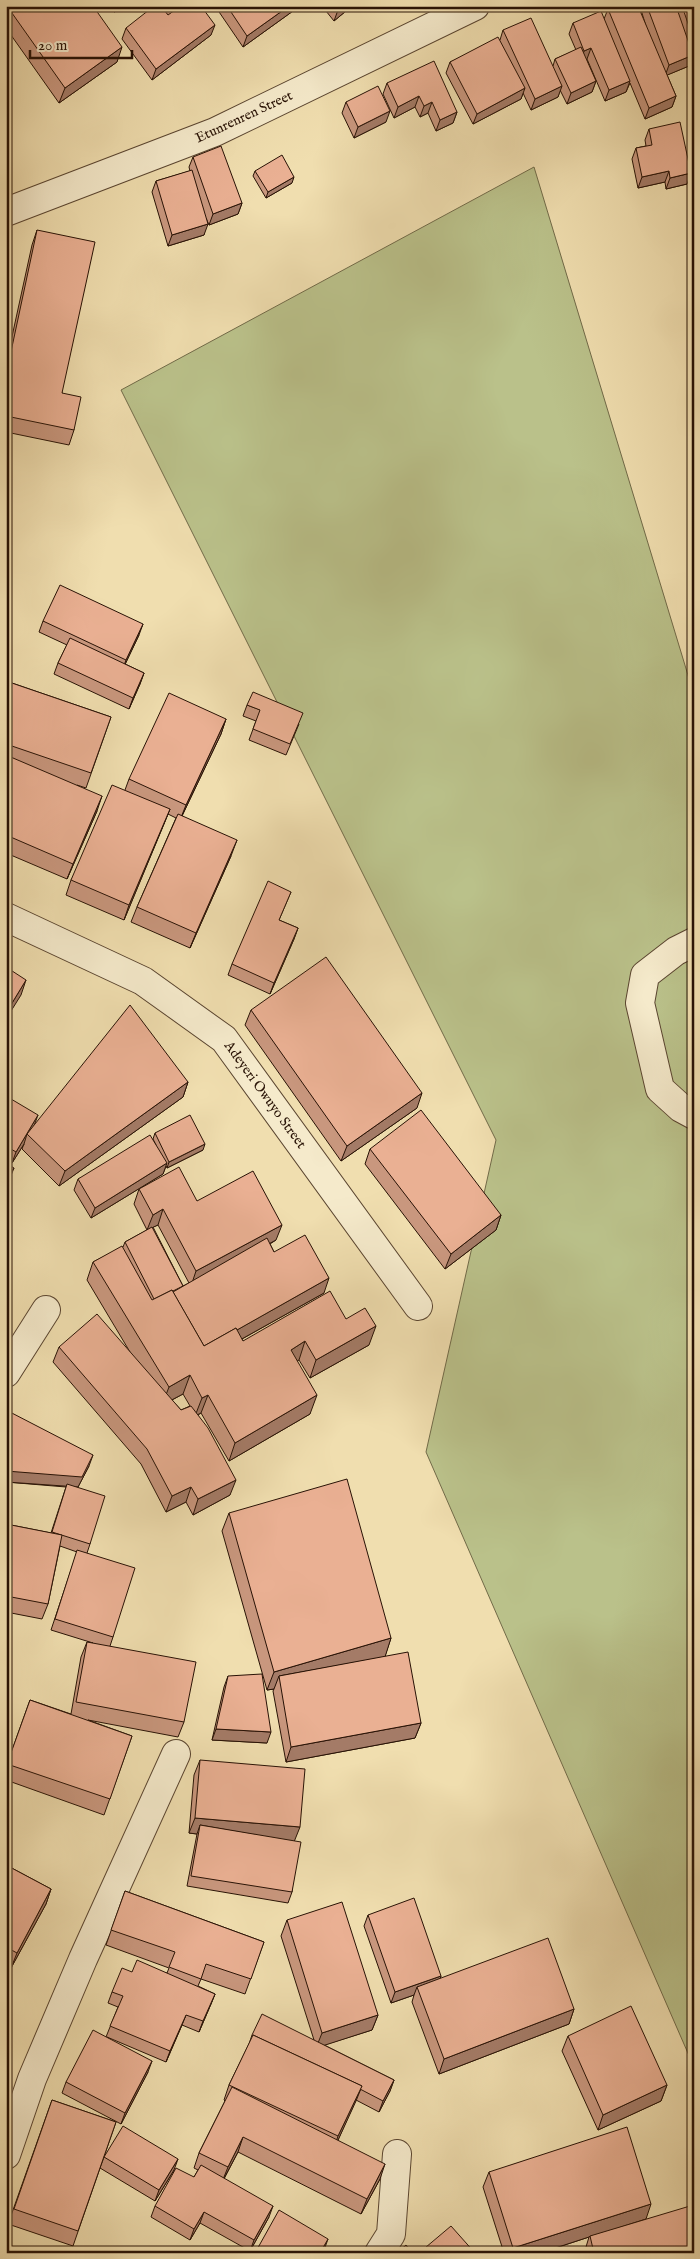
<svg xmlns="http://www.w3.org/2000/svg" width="700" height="2259" font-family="'IM FELL English',serif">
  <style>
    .green { fill: #bac18a; stroke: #716a48 }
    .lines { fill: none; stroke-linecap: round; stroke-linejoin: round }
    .minor-casing { stroke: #5a4530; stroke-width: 30 }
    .minor { stroke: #f5eacb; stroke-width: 28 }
    .wall { fill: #c9977e; stroke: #281205; fill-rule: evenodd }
    .shaded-wall { fill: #a47b67; stroke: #281205 }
    .building { fill: #eab093; stroke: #281205 }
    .labels { text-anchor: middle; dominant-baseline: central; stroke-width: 5; stroke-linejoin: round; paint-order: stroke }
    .street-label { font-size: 14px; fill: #281205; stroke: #f5eacb }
  </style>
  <rect width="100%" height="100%" fill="#f0deaf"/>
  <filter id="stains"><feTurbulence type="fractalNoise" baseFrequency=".004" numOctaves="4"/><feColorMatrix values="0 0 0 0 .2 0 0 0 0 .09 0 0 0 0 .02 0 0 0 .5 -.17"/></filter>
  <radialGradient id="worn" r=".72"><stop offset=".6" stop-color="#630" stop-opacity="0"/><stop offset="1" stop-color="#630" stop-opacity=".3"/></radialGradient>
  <path class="green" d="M534,167l160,528v1372l-268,-615 70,-312 -375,-750z"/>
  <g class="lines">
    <g class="minor-casing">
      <g id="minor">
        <path d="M6,212l209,-80 260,-126"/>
        <path d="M6,917l137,64 81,58 194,267"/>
        <path d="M694,942l-18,9 -31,24 -5,28 20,86 21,19 13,7"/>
        <path d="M6,1373l40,-63"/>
        <path d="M6,2155l26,-76 51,-120 93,-205"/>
        <path d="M379,2253l12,-19 6,-80"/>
      </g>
    </g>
    <use href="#minor" class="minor"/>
  </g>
  <g class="wall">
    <path d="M6,6h87l24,56 -58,41 -53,-75z"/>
    <path d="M110,6h19l-15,6z"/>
    <path d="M168,6h33l10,29 -59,45 -30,-41 4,-11 40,-16z"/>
    <path d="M215,6h80l-2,5 -50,36z"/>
    <path d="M322,6h30l-18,15z"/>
    <path d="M642,6h52v58l-2,-5 -3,7 -22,9 9,21 -4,11 -27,12 -15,-36 -4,9 -21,9 -18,-42h-1l10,22 -4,11 -25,12 -7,-14 -2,7 -27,13 -8,-17 -2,6 -48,25 -27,-51 4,-11 50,-22 3,-10 50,36 2,-7 21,-9 -7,-16 4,-11 31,-4 4,-10 38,17 -5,-16z"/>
    <path d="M387,83l70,29 -4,11 -17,8 -8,-18 -8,4 -5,-10 -21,11 -11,-24z"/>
    <path d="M346,102l40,20 -32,16 -12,-25z"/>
    <path d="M649,129l38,55 -21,5 -1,-7 -27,6 -6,-29 4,-11 10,-2 -1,-6z"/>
    <path d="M193,157l49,46 -4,11 -29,11 -3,-7 -2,17 -36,11 -16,-54 4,-11 34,-10 -1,-4z"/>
    <path d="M255,171l37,12 -26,15 -13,-22z"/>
    <path d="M37,230l25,163 12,37 -5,15 -63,-13v-68l26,-119z"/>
    <path d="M43,621l96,14 -14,29 19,9 -4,11 -11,25 -75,-35 4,-11 9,-18 -28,-13z"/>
    <path d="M6,681l105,36 -25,71 -9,-3 20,26 -30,68 -61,-26z"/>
    <path d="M247,705l52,19 -13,31 -37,-15 7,-19 -13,-5z"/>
    <path d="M226,719l-5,15 -39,82 49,40 -41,92 -59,-26 6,-15 39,-89 -8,-4 -44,106 -58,-25 5,-15 54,-90 4,-11z"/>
    <path d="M291,892l-12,28 19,8 -4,11 -24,55 -42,-19 4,-11z"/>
    <path d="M251,1010l166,98 -76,53 -96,-136z"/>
    <path d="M188,1082l-5,15 -124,89 -37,-37 2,-5 -12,19 -6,-3v-64l28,29z"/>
    <path d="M155,1133l48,17 -36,18 -1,-2 -3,8 -72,44 -17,-28 4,-11 78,-34 -3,-6z"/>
    <path d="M370,1149l131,66 -5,15 -51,39 -80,-105z"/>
    <path d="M139,1189l58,12 79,39 -6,4 4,8 50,41 -82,46 1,2 103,-22 23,26 -59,33 -11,-18h-2l13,54 -81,47 -28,-48 -3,2 32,80 -37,20 -7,-13 -20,10 -25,-48 -88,-102 6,-15 71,5 -43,-72 6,-18 30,-15 2,-5 22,-12 -13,-26zM158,1225l31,58 -6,3 -30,-59zM183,1394l7,12 -9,4 -9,-10z"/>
    <path d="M6,1410l83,56 -11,21 12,57 -3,9 26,84 -3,9 74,76 -6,15 -90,-17 44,16 -28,79 -98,-35v-13l24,-67 41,14 10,-57 6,-15 6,1 -42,-13 26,-78 -17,-6 -12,58 -6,15 -36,-7v-88l45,9 15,-46 -60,-5z"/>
    <path d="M229,1513l162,125 -6,18 36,67 -6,15 -129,24 -13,-71 1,-2 -7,1 -45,-159z"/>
    <path d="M228,1676l39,67 -55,-3 12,-53z"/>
    <path d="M200,1760l95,81 -3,51 -4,11 -101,-17 10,-52 -8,-1 5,-58z"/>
    <path d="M6,1865l45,24 -5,15 -35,64 -5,-3z"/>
    <path d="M125,1891l139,51 -19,52 -44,-15 -3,7 17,8 -4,10 -12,28 -17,-7 -16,37 -59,-25 41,35 -27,52 -59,-31 4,-11 40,-45 12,-30 -10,-4 4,-11 20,-20 35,1 2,-5 -63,-23z"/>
    <path d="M368,1915l73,61 -1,3 134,30 -5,15 -130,50 -27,-72 2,-7 -23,8 -27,-77z"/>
    <path d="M287,1920l91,95 -6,15 -48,15 70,35 -4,11 -11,21 -23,-12 -18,40 42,39 -19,35 -123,-62 -14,27 45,38 -19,34 -50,-28 -10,17 -39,-23 4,-11 39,-29 4,-7 -4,-2 5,-15 26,-52 -1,-1 5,-15 20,-41 3,-9 62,5 -33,-104z"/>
    <path d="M568,2036l99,49 -6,16 -63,29 -36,-79z"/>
    <path d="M52,2100l64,22 -43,124 -65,-22z"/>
    <path d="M104,2157l70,13 -19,31 -55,-33z"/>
    <path d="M489,2172l157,47 -17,5 65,29h-107l-1,-6 3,-10 -49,16h-36l-21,-66z"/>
  </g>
  <g class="shaded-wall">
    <path d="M116,6h13l-15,6z"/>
    <path d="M289,6h6l-2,5 -50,36 4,-11z"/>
    <path d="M343,6h9l-18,15 4,-11z"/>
    <path d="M215,25l-4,10 -59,45 4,-11z"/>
    <path d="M122,47l-5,15 -58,41 6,-15z"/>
    <path d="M591,48l-4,11 -6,3 3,-11z"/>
    <path d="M693,55l-4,11 -24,10 4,-11z"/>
    <path d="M596,81l-4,11 -25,12 4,-11z"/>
    <path d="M630,81l-4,11 -21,9 4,-11z"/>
    <path d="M562,86l-4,11 -27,13 4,-11z"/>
    <path d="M525,88l-4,11 -48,25 4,-10z"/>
    <path d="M419,96l-4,11 -21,11 4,-11z"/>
    <path d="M676,96l-4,11 -27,12 4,-11z"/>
    <path d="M432,102l-4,11 -8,4 4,-11z"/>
    <path d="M390,111l-4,11 -32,16 4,-11z"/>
    <path d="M457,112l-4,11 -17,8 4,-11z"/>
    <path d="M669,171l-4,11 -27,6 4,-11z"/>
    <path d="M691,173l-4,11 -21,5 4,-11z"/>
    <path d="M294,177l-2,6 -26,15 2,-6z"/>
    <path d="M242,203l-4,11 -29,11 4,-11z"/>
    <path d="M208,224l-4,11 -36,11 4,-11z"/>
    <path d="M143,624l-4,11 -17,36 4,-11z"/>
    <path d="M144,673l-4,11 -11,25 4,-11z"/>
    <path d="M226,719l-5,15 -41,86 6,-15z"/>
    <path d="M102,796l-5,15 -30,68 6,-15z"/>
    <path d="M170,809l-6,15 -40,96 5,-15z"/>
    <path d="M237,840l-6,16 -41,92 6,-15z"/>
    <path d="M298,928l-4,11 -24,55 4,-11z"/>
    <path d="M26,980l-5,15 -15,24v-6z"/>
    <path d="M188,1082l-5,15 -124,89 6,-15z"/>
    <path d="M422,1093l-5,15 -76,53 6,-15z"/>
    <path d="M38,1115l-4,11 -7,8 -3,10 -12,19 4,-11z"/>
    <path d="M205,1144l-2,6 -36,18 2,-6z"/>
    <path d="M167,1163l-4,11 -72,44 4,-10z"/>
    <path d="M14,1168l-6,15 -2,3v-7z"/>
    <path d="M163,1209l-5,16 -11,5 6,-15z"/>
    <path d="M501,1215l-5,15 -51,39 6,-15z"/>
    <path d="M282,1225l-6,15 -85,46 5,-15z"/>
    <path d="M329,1278l-5,15 -127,71 6,-15z"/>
    <path d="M376,1326l-7,19 -59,33 6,-18z"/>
    <path d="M305,1341l-6,19 -15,8 7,-18z"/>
    <path d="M190,1375l-7,19 -21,11 7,-18z"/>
    <path d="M208,1395l-7,18 -6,3 7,-18z"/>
    <path d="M317,1395l-7,19 -81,47 6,-18z"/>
    <path d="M93,1455l-4,11 -11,21 -72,-5v-11z"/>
    <path d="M236,1480l-6,15 -37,20 5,-16z"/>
    <path d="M191,1487l-5,15 -20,10 6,-16z"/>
    <path d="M391,1638l-6,19 -106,19 -5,13 -7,1 7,-18z"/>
    <path d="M421,1723l-6,15 -129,24 5,-15z"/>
    <path d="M216,1729l55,3 -4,11 -55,-3z"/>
    <path d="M195,1818l105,9 -6,15 -94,-17 -3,9 -8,-1z"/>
    <path d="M51,1889l-5,15 -35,64 6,-15z"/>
    <path d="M441,1976l-4,11h-20l-3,8 -23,8 4,-11z"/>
    <path d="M215,1994l-4,10 -12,28 4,-11z"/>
    <path d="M574,2009l-5,15 -130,50 5,-15z"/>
    <path d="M186,2015l-4,10 -16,37 4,-11z"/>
    <path d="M378,2015l-6,15 -56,18 6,-15z"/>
    <path d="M152,2061l-4,11 -27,52 4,-11z"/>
    <path d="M394,2080l-4,11 -11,21 4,-11z"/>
    <path d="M667,2085l-6,16 -63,29 5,-15z"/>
    <path d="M362,2086l-6,15 -23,50 5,-15z"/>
    <path d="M243,2137l-5,15 -16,30 6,-15z"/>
    <path d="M178,2159l-4,11 -19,31 4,-11z"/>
    <path d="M385,2164l-5,15 -19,35 6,-15z"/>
    <path d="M651,2204l-5,15 -56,18v-1l-1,1 -49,16h-29l2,-5z"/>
    <path d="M273,2206l-4,11 -19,34 4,-11z"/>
    <path d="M204,2212l-4,11 -10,17 4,-11z"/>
    <path d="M328,2239l-5,14h-3z"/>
    <path d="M694,2247v6h-19z"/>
  </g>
  <g class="building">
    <path d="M7,6h86l29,41 -57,41z"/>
    <path d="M154,6h7l7,9 7,-5 -3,-4h29l14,19 -59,44 -30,-41z"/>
    <path d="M227,6h62l-42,30z"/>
    <path d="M335,6h8l-5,4z"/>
    <path d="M615,6h23l38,90 -27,12 -41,-99z"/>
    <path d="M647,6h29l17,49 -24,10z"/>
    <path d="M682,6h12v35z"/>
    <path d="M601,11l29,70 -21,9 -18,-42 -7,3 -11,-28z"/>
    <path d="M531,18l31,68 -27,13 -32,-69z"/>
    <path d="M498,37l27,51 -48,26 -27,-52z"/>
    <path d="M581,47l15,34 -25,12 -16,-34z"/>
    <path d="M434,61l23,51 -17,8 -8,-18 -8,4 -5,-10 -21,11 -11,-24z"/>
    <path d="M378,86l12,25 -32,16 -12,-25z"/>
    <path d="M680,122l11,51 -21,5 -1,-7 -27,6 -6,-29 16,-3 -3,-16z"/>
    <path d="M221,146l21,57 -29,11 -20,-57z"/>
    <path d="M282,155l12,22 -26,15 -13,-21z"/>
    <path d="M192,170l16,54 -36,11 -16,-54z"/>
    <path d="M37,230l58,12 -33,151 19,4 -7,33 -68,-14v-41z"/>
    <path d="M60,585l83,39 -17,36 -83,-39z"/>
    <path d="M70,638l74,35 -11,25 -75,-35z"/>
    <path d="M6,681l105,36 -20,56 -85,-29z"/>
    <path d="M253,692l50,21 -13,31 -37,-15 7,-19 -13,-5z"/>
    <path d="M169,693l57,26 -40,86 -57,-26z"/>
    <path d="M6,755l96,41 -29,68 -67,-29z"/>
    <path d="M112,785l58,24 -41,96 -58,-25z"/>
    <path d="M178,814l59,26 -41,93 -59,-26z"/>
    <path d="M268,881l23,11 -12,28 19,8 -24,55 -42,-19z"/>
    <path d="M326,957l96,136 -75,53 -96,-136z"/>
    <path d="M6,967l20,13 -20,33z"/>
    <path d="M130,1005l58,77 -123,89 -38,-37z"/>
    <path d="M6,1096l32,19 -22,37 -10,-6z"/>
    <path d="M421,1110l80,105 -50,39 -81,-105z"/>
    <path d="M190,1115l15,29 -36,18 -14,-29z"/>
    <path d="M150,1135l17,28 -72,45 -17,-29z"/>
    <path d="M6,1163l8,5 -8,11z"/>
    <path d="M179,1167l18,34 56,-30 29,54 -86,46 -33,-62 -10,6 -14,-26z"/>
    <path d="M152,1227l31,59 -10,5 -1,-1 -18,9 -29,-57z"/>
    <path d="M305,1235l24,43 -92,52 -1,-2 -32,18 -31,-54 94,-54 7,14z"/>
    <path d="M122,1246l30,54 20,-10 32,56 32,-18 7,13 87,-50 16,28 19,-11 11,18 -60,34 -11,-19 -14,9 26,45 -82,48 -27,-48 -6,3 -12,-23 -21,12 -76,-125z"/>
    <path d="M97,1314l84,96 10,-4 17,22 28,52 -38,19 -7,-12 -19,9 -25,-47 -88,-102z"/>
    <path d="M6,1410l87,45 -11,22 -76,-6z"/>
    <path d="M347,1479l44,159 -117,34 -45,-159z"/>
    <path d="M67,1484l38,12 -15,48 -38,-12z"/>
    <path d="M6,1524l56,11 -14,69 -42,-8z"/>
    <path d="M77,1550l58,18 -22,69 -58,-18z"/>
    <path d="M87,1642l109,20 -12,60 -108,-20z"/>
    <path d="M408,1652l13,71 -130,24 -12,-71z"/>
    <path d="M262,1674l9,58 -55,-3 12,-53z"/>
    <path d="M30,1700l102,36 -22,63 -103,-35z"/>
    <path d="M200,1760l105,9 -5,58 -105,-9z"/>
    <path d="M200,1825l101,17 -9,50 -101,-16z"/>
    <path d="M6,1865l45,24 -34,64 -11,-6z"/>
    <path d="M125,1891l139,51 -13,37 -45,-15 -5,15 -32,-12 6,-15 -64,-22z"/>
    <path d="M414,1898l27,78 -46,16 -27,-77z"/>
    <path d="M342,1902l36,113 -56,18 -35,-113z"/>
    <path d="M548,1938l26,71 -130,50 -27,-72z"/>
    <path d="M137,1960l78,34 -12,27 -17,-6 -16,36 -60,-25 13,-30 -11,-4 10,-24 10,4z"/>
    <path d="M631,2006l36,79 -64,30 -35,-79z"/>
    <path d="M262,2014l132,66 -11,21 -23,-12 2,-3 -109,-51v1l-1,-1z"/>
    <path d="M93,2030l59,31 -27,52 -59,-31z"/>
    <path d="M253,2035l109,51 -24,50 -109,-51z"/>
    <path d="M232,2087l153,77 -18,35 -124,-62 -15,30 -29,-14z"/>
    <path d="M52,2100l64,22 -38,109 -64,-22z"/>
    <path d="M123,2126l55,33 -19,31 -55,-33z"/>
    <path d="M627,2127l24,77 -138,44 -24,-76z"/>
    <path d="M201,2165l72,41 -19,34 -50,-28 -10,17 -39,-23 21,-38 18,9z"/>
    <path d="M690,2206l4,12v29l-19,6h-81l-4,-17z"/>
    <path d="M279,2210l49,29 -8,14h-65z"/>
    <path d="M451,2226l24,27h-56z"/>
    <path d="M406,2245l6,8h-15z"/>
  </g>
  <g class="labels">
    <g class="street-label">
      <text transform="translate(244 117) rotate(-25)">Etunrenren Street</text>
      <text transform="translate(265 1095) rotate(54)">Adeyeri Owuyo Street</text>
    </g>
  </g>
  <rect width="700" height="2259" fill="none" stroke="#f0deaf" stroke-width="25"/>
  <rect x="8" y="8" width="685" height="2244" fill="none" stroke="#281205" stroke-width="2.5"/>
  <rect x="12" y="12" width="675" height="2234" fill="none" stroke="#281205"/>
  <path d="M30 50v8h102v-8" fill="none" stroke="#281205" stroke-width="2.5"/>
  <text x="38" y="50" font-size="15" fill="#281205" stroke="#f5eacb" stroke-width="4" paint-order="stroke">20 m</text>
  <rect width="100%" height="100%" filter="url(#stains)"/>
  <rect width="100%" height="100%" fill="url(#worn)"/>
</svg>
